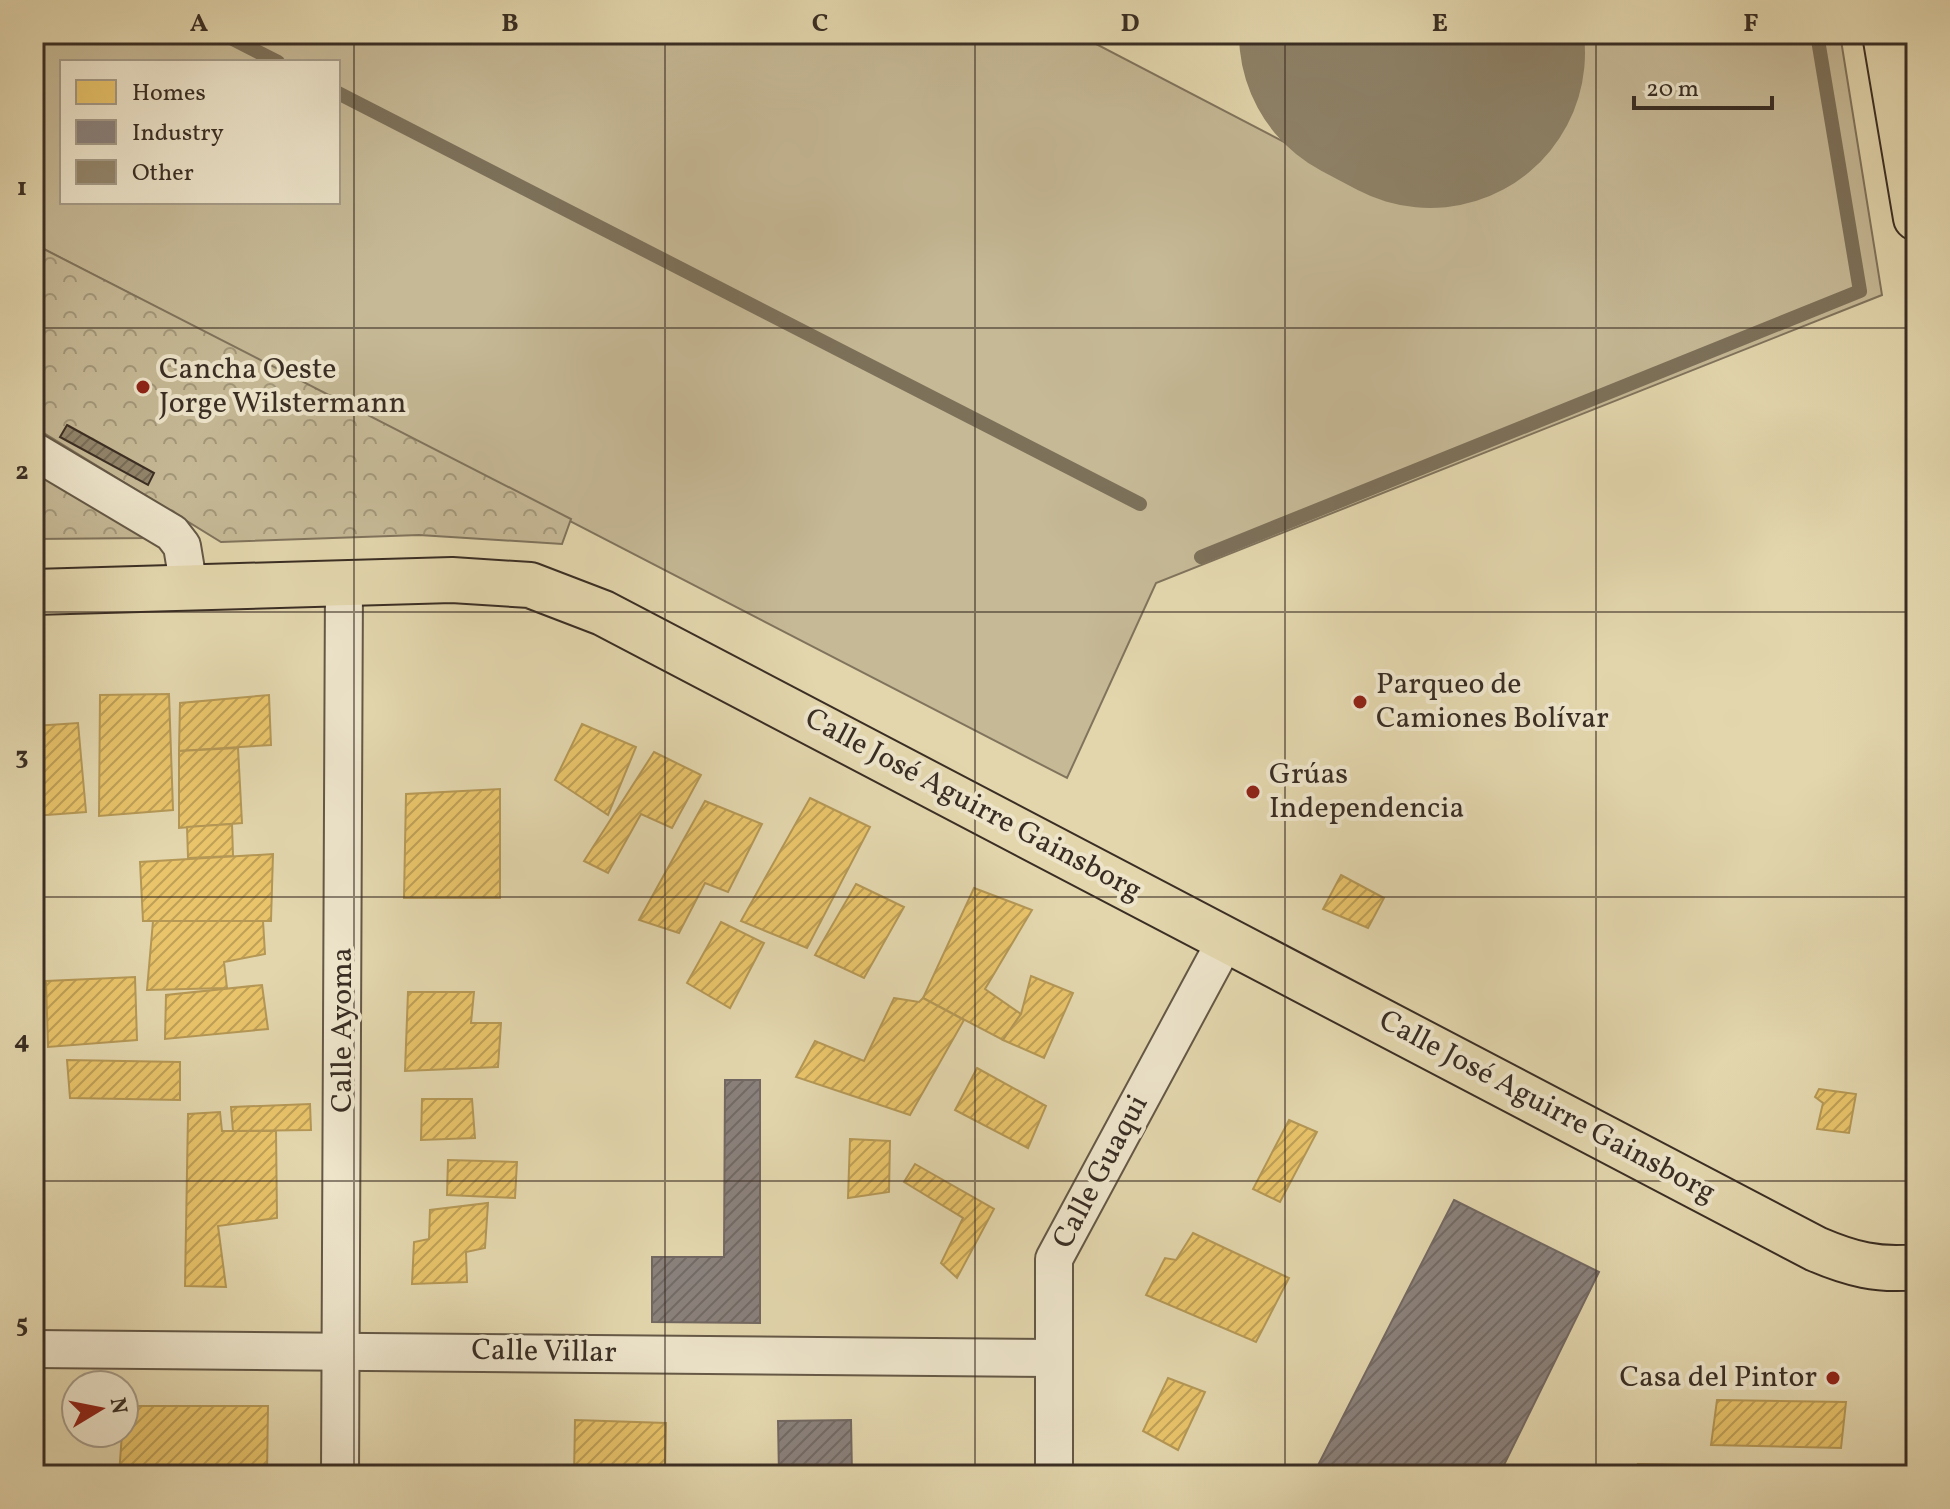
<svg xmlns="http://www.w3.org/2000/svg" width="1950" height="1509" font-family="Vollkorn,serif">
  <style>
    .green { fill: #c6b996; stroke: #80745d; stroke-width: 2; fill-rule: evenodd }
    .park { fill: url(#park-crowns); stroke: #80745d; stroke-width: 2 }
    .homes { fill: url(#homes-hatch); stroke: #b49755; stroke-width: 2 }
    .industry { fill: url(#industry-hatch); stroke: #726862; stroke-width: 2 }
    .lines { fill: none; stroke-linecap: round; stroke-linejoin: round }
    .stream { stroke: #7d715a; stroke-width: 14 }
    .runway { stroke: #8e8268; stroke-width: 310 }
    .building { fill: url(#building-hatch); stroke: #3a2e24; stroke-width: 2 }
    .minor-casing { stroke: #645846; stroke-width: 40 }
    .trunk-casing { stroke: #3a2e24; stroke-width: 48 }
    .minor { stroke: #ede4ca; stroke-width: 36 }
    .trunk { stroke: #e3d6ad; stroke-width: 44 }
    .grid { fill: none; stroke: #3a2e24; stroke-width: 2; stroke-opacity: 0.55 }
    .poi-dot { fill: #8f2418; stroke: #ede4ca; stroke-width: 3 }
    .labels { text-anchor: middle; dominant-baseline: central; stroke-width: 8; stroke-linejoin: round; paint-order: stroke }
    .poi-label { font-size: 30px; fill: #3a2e24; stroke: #ede4ca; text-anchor: start }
    .street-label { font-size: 30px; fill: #3a2e24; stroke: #ede4ca }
    .neatline { fill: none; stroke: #3a2e24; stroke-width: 3 }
    .grid-label { font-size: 26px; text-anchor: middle; font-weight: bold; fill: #3a2e24 }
  </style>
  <defs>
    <pattern id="park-crowns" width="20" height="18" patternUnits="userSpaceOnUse" patternTransform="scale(2)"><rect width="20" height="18" fill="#c6b996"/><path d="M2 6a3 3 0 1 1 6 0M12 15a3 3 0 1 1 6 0" fill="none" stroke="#a2977a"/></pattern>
    <pattern id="homes-hatch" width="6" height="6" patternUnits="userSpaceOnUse" patternTransform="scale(2)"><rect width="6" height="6" fill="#e9c46a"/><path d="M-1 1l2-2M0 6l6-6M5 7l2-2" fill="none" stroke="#bea057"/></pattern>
    <pattern id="industry-hatch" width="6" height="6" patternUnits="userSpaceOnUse" patternTransform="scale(2)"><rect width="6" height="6" fill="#8a817c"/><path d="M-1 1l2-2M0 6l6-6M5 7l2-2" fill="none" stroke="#726a65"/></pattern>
    <pattern id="building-hatch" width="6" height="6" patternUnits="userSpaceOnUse" patternTransform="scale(2)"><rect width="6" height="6" fill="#92856b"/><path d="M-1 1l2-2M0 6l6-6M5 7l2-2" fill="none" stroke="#786d58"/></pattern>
  </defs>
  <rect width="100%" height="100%" fill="#e3d6ad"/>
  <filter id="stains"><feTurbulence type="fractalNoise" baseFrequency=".0025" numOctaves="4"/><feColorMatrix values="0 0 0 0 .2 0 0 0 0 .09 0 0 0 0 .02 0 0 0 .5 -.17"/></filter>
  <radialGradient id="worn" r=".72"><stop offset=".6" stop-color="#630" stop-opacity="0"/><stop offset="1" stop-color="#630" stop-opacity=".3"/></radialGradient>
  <path class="green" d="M34,34h1043l301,157 84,-157h378l42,261 -726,288 -89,195 -1033,-534zM62,62h276v140h-276z"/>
  <g class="park">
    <path d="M34,244l537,275 -9,25 -143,-9 -198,7 -187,-115z"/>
    <path d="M34,468l112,70 -112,1z"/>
  </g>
  <g class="homes">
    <path d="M169,694l4,116 -74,6 1,-121z"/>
    <path d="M269,695l2,50 -92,6 1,-48z"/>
    <path d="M78,723l8,89 -52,4v-90z"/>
    <path d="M582,724l54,23 -28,68 -53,-35z"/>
    <path d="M238,748l4,75 -63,5v-77z"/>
    <path d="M654,752l47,23 -29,53 -31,-14 -33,59 -24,-12z"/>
    <path d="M500,789v109h-96l2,-104z"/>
    <path d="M810,798l60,29 -63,121 -66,-27z"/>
    <path d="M705,801l57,23 -34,68 -23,-9 -26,50 -40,-13z"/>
    <path d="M232,824l1,32 -45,2 -1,-31z"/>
    <path d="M273,854l-2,67h-128l-3,-59z"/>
    <path d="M1341,875l43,23 -16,30 -45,-19z"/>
    <path d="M856,884l48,23 -40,71 -49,-23z"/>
    <path d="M974,888l58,22 -47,79 36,25 -18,26 -80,-42z"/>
    <path d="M153,921h110l2,33 -41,8 3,26 -80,2z"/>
    <path d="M721,922l43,21 -34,65 -43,-25z"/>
    <path d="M1031,976l42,17 -29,65 -41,-18 18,-26z"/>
    <path d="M135,977l2,63 -89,7 -2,-66z"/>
    <path d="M262,985l6,44 -103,10 1,-44z"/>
    <path d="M408,992h66l-3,31h30l-3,44 -93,4z"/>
    <path d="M894,998l25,4 4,-4 41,22 -54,95 -114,-38 19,-36 49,20z"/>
    <path d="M67,1060l113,2v38l-110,-2z"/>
    <path d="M977,1068l69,38 -18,42 -73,-38z"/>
    <path d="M1819,1089l37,5 -7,39 -32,-4 6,-26 -8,-6z"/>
    <path d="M422,1099h50l3,39 -54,2z"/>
    <path d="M310,1104l1,26 -78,1 -2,-24z"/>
    <path d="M220,1112l2,19h54l1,87 -59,8 8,61 -41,-1 3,-172z"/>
    <path d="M1289,1120l28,12 -37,70 -27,-13z"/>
    <path d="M850,1139l40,2 -1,51 -41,6z"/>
    <path d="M448,1160l69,2 -2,36 -68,-3z"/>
    <path d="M915,1164l79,45 -37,69 -16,-15 22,-45 -59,-36z"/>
    <path d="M488,1203l-3,45 -19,4 1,30 -55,2 2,-42 15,-3 1,-29z"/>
    <path d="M1193,1233l96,45 -33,64 -110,-47 19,-37 11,2z"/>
    <path d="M1168,1378l37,14 -27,58 -35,-19z"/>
    <path d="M1717,1400l129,2 -5,46 -130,-3z"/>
    <path d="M124,1406h144l-1,69h-148z"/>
    <path d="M575,1420l91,3 -1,52h-91z"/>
    <path d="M1638,1464l110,2v9h-109z"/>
    <path d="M36,1470l31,1v4h-31z"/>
  </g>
  <g class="industry">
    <path d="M725,1080h35v243l-108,-1v-65h72z"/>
    <path d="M1454,1200l145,72 -100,203h-186z"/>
    <path d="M851,1420l1,55h-73l-1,-54z"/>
  </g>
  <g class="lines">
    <g class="stream">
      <path d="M223,34l55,28"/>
      <path d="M338,93l802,411"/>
      <path d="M1201,557l659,-266 -43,-257"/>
    </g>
    <path class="runway" d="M1394,34l36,19"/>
  </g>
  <g class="building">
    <path d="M67,425l87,48 -6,12 -88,-48z"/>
    <path d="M34,1114h6l-1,55 -5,-1z"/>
  </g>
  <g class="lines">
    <g class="minor-casing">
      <g id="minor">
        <path d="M34,451l138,82 10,13 7,42"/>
        <path d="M34,1349l1020,9"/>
        <path d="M340,1475l4,-891"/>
        <path d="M1054,1475v-216l173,-321"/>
      </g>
    </g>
    <g class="trunk-casing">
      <g id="trunk">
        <path d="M1885,34l31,184"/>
        <path d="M34,592l418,-12 78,5 73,28 1213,636c35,15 62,22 100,18"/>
      </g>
    </g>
    <use href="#minor" class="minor"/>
    <use href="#trunk" class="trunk"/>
  </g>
  <path class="grid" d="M354,34v1441M665,34v1441M975,34v1441M1285,34v1441M1596,34v1441M34,328h1882M34,612h1882M34,897h1882M34,1181h1882"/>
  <g class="poi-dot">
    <circle cx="143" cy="387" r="8"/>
    <circle cx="1360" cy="702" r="8"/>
    <circle cx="1253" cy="792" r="8"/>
    <circle cx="1833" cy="1378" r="8"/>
  </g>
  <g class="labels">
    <g class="poi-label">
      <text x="159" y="370">Cancha Oeste<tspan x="159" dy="34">Jorge Wilstermann</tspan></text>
      <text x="1376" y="685">Parqueo de<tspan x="1376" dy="34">Camiones Bolívar</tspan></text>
      <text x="1269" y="775">Grúas<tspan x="1269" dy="34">Independencia</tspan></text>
      <text x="1817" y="1378" text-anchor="end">Casa del Pintor</text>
    </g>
    <g class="street-label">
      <text transform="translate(973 805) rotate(28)">Calle José Aguirre Gainsborg</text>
      <text transform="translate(343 1030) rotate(-90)">Calle Ayoma</text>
      <text transform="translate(1547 1107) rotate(28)">Calle José Aguirre Gainsborg</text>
      <text transform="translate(1101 1172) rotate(-62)">Calle Guaqui</text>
      <text transform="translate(544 1352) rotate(1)">Calle Villar</text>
    </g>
  </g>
  <rect width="1950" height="1509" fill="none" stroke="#e3d6ad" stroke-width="88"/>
  <rect x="60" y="60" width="280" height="144" fill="#ede4ca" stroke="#a59b88" stroke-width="2"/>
  <rect x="76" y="80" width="40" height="24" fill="#e9c46a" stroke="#a59b88" stroke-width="2"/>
  <text x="132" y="100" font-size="24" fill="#3a2e24">Homes</text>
  <rect x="76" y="120" width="40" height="24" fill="#8a817c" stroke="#a59b88" stroke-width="2"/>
  <text x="132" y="140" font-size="24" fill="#3a2e24">Industry</text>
  <rect x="76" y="160" width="40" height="24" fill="#92856b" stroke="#a59b88" stroke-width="2"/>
  <text x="132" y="180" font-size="24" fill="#3a2e24">Other</text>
  <g transform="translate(100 1409) rotate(80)"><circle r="38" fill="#ede4ca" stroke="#a59b88" stroke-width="2"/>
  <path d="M0-6L14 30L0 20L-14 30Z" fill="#8f2418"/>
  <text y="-12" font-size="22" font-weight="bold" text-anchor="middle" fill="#3a2e24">N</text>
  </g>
  <path d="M1634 96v12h138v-12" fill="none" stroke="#3a2e24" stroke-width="4"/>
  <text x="1646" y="96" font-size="24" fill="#3a2e24" stroke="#ede4ca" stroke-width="6" paint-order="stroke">20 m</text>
  <rect x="44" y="44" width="1862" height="1421" class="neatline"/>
  <g class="grid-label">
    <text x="199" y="31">A</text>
    <text x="510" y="31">B</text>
    <text x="820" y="31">C</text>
    <text x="1130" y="31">D</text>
    <text x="1440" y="31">E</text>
    <text x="1751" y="31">F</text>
    <text x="22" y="195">1</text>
    <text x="22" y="479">2</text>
    <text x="22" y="764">3</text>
    <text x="22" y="1048">4</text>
    <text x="22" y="1332">5</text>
  </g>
  <rect width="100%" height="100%" filter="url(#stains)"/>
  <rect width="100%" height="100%" fill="url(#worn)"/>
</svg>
